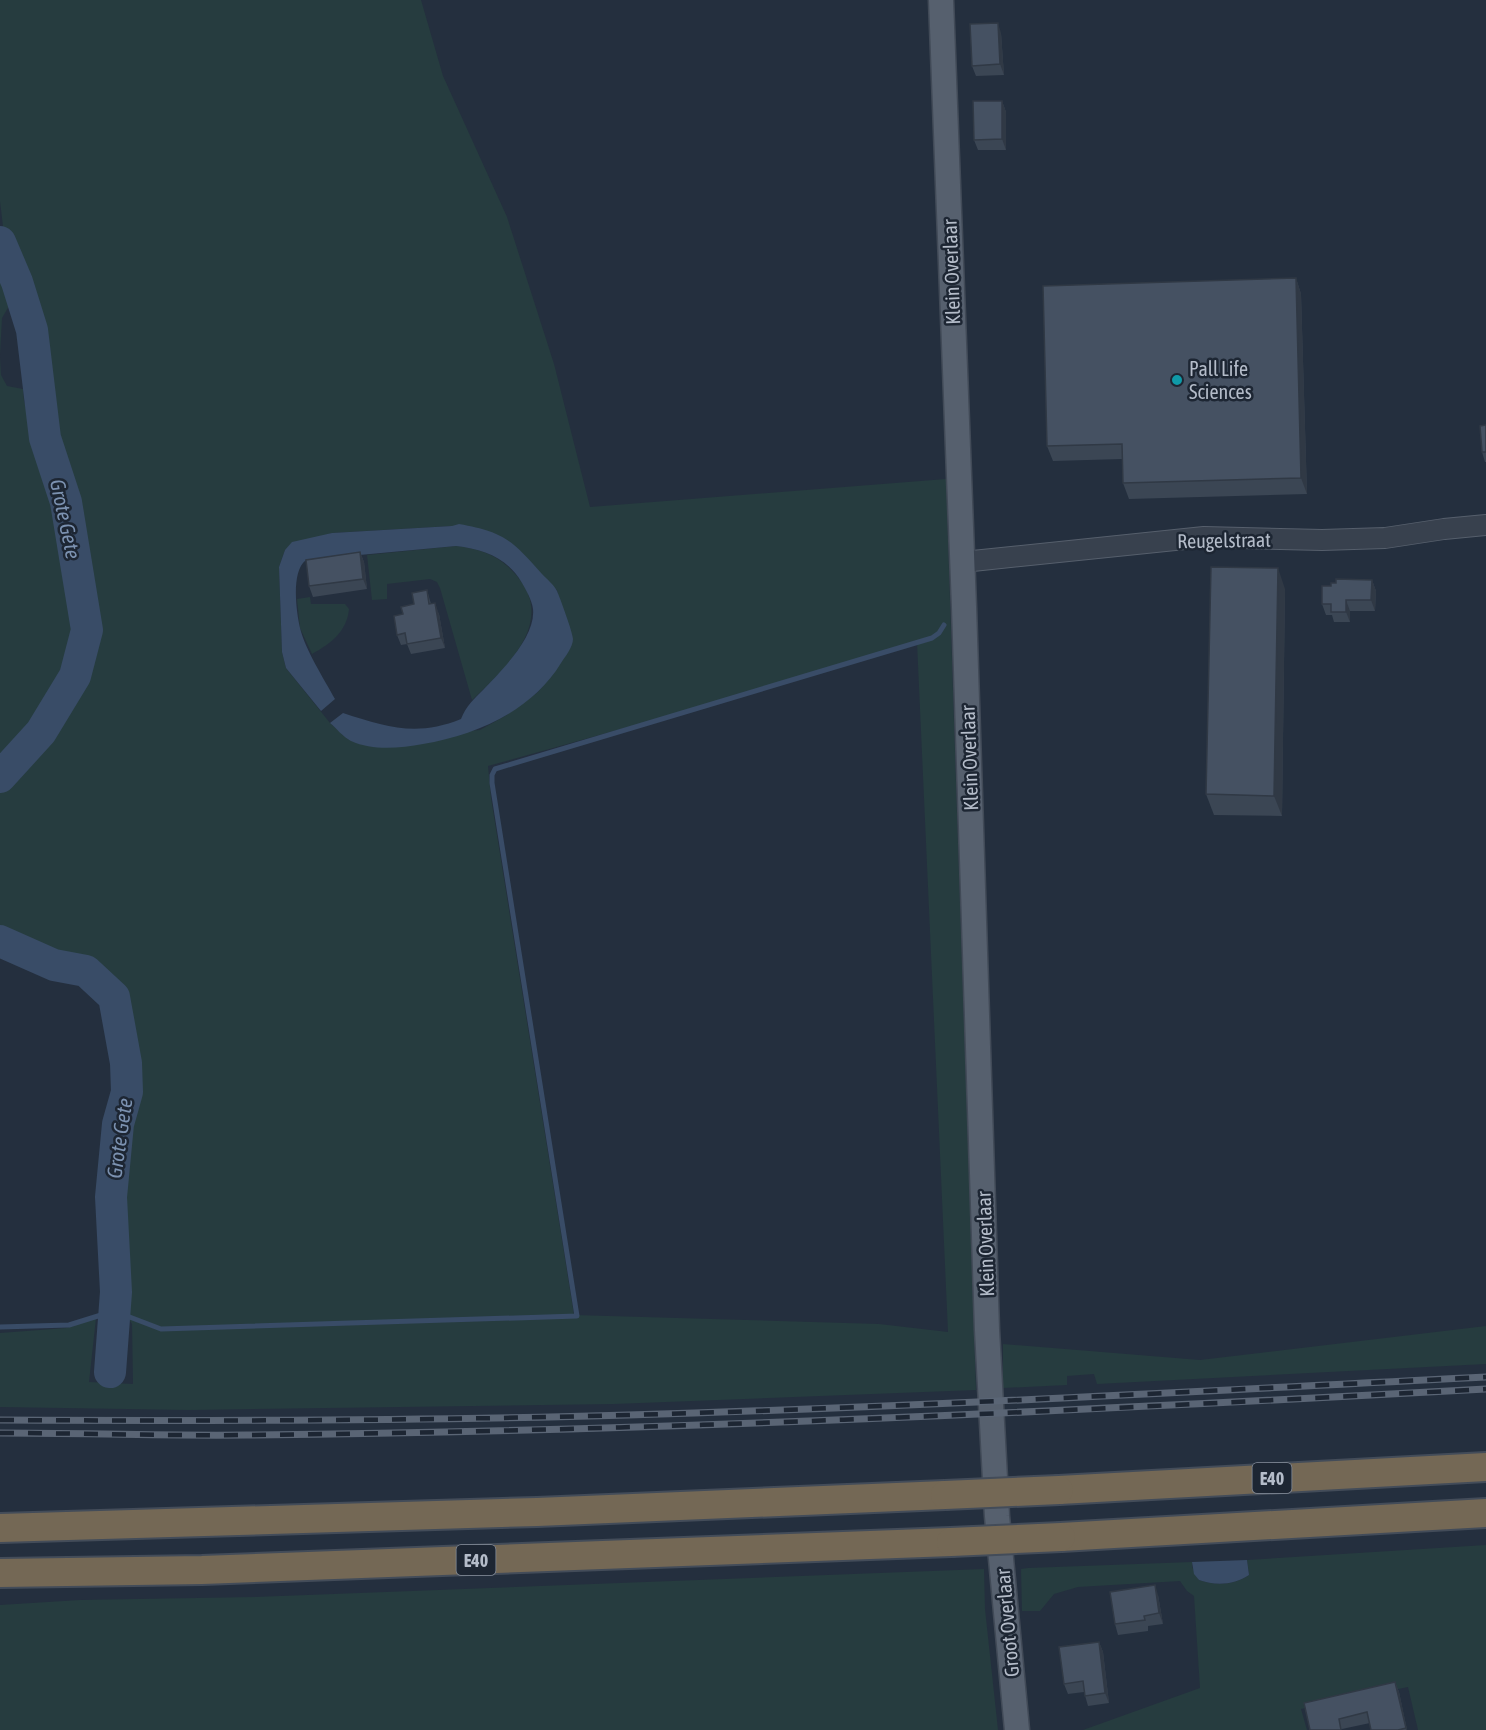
<svg xmlns="http://www.w3.org/2000/svg" width="1486" height="1730" font-family="'Asap Condensed',sans-serif">
  <style>
    .green { fill: #263c3f; fill-rule: evenodd }
    .water { fill: #394c67 }
    .lines { fill: none; stroke-linecap: round; stroke-linejoin: round }
    .stream { stroke: #394c67; stroke-width: 5 }
    .river { stroke: #394c67; stroke-width: 32 }
    .minor-casing { stroke: #565f6c; stroke-width: 22 }
    .major-casing { stroke: #414a57; stroke-width: 27 }
    .highway-casing { stroke: #434c59; stroke-width: 32 }
    .minor { stroke: #38414e; stroke-width: 20 }
    .major { stroke: #56606e; stroke-width: 24 }
    .highway { stroke: #746855; stroke-width: 28 }
    .rail-casing { stroke: #5a6575; stroke-width: 7 }
    .rail { stroke: #1d2633; stroke-width: 4.5; stroke-dasharray: 14; stroke-linecap: butt }
    .highway-bridge-casing { stroke: #434c59; stroke-width: 32; stroke-linecap: butt }
    .highway-bridge { stroke: #746855; stroke-width: 28 }
    .wall { fill: #3b4654 }
    .shaded-wall { fill: #303945 }
    .building { fill: #455162; stroke: #303945; stroke-width: 1.5 }
    .culture-dot { fill: #0f9aa8; stroke: #1d2633; stroke-width: 2 }
    .labels { text-anchor: middle; dominant-baseline: central; stroke-width: 5; stroke-linejoin: round; paint-order: stroke }
    .shield { fill: #1d2633; stroke: #878f9c; stroke-width: 1.5 }
    .shield-label { font-size: 18px; font-weight: bold; fill: #b4bcc9 }
    .street-label { font-size: 20px; fill: #b4bcc9; stroke: #1d2633 }
    .poi-label { font-size: 20px; fill: #b4bcc9; stroke: #1d2633; text-anchor: start }
    .water-label { font-size: 21px; font-style: italic; fill: #7c92b1; stroke: #1d2633 }
  </style>
  <rect width="100%" height="100%" fill="#242f3e"/>
  <g class="green">
    <path d="M0,0h421l22,76 64,141 47,147 36,143 356,-28 30,911 -362,14 -425,6 -189,-3v-74l66,-5 30,-10 -7,64 44,2 -1,-60 -8,-13 -1,-13 -5,-117 4,-31 14,-60 -3,-31 -9,-51 -7,-17 -23,-26 -20,-7h-10l-30,-9 -34,-17v-575l1,18 6,11 16,3 1,12 27,87 15,63 19,-1 -16,-71 -18,-54 -9,-65 3,-12 -6,-33 -35,-80 -4,-34zM452,526l105,64 11,62 -30,40 -33,24 -25,14 -131,10 -19,-17 -44,-55 -4,-16 -3,-85 6,-17 47,-17zM917,642l31,690 -69,-8 -305,-9 -83,-517 -3,-32 187,-52z"/>
    <path d="M0,271l13,28 -11,19 -2,37z"/>
    <path d="M456,546c26,3 44,10 61,30 40,46 -12,93 -45,124l-32,-112 -3,-6 -7,-3 -43,5v15l-15,1 -5,-45z"/>
    <path d="M310,597l1,7h34l4,5c-2,23 -19,35 -37,45l-12,-26 -3,-29z"/>
    <path d="M1486,1326v38l-389,20 -3,-10 -27,2v9l-64,3v-44l197,16z"/>
    <path d="M1486,1545v185h-68l-10,-43 -107,22 6,21h-224l117,-42 -6,-92 -7,-5 -7,-10 -102,6 -24,7 -14,17h-18l-1,-42 7,-1 164,-6v5l7,13c16,6 36,5 50,-5l-2,-15z"/>
    <path d="M984,1569l1,40 13,121h-998v-125l80,-5 175,-3z"/>
  </g>
  <g class="water">
    <path d="M459,524c45,8 53,16 83,50 5,5 12,11 15,17 3,7 16,42 16,48 0,8 -8,18 -12,24 -29,48 -85,72 -138,81 -23,4 -50,7 -72,-3 -8,-4 -15,-13 -21,-18l13,-10c43,14 74,24 118,6 5,-13 13,-20 22,-29 18,-19 53,-53 50,-81 -1,-9 -7,-19 -11,-26 -14,-25 -39,-34 -66,-37l-150,14c-15,11 -10,51 -6,68 5,21 24,51 35,71l-14,12 -35,-43 -4,-16 -3,-85 6,-17 7,-8 40,-9 120,-7z"/>
    <path d="M1247,1560l2,15c-14,10 -34,11 -50,5l-5,-6 -2,-12z"/>
  </g>
  <g class="lines">
    <path class="stream" d="M0,1327l69,-2 45,-14 47,18 416,-13 -85,-533v-8l3,-6 437,-131 7,-5 5,-8"/>
    <g class="river">
      <path d="M0,242l17,40 15,48 13,108 21,64 21,128 -12,46 -34,56 -41,45"/>
      <path d="M0,941l54,24 32,6 28,26 12,66 1,29 -9,32 -7,73 5,95 -6,80"/>
    </g>
    <g class="minor-casing">
      <path id="minor" d="M963,562l241,-25 118,3 63,-2 59,-9 42,-4"/>
    </g>
    <g class="major-casing">
      <path id="major" d="M941,0l23,607 23,723 10,186 20,214"/>
    </g>
    <g class="highway-casing">
      <g id="highway">
        <path d="M1059,1490l427,-23"/>
        <path d="M0,1528l537,-16 408,-17"/>
        <path d="M1061,1537l425,-24"/>
        <path d="M0,1573l202,-3 749,-28"/>
      </g>
    </g>
    <use href="#minor" class="minor"/>
    <use href="#major" class="major"/>
    <use href="#highway" class="highway"/>
    <g class="rail-casing">
      <g id="rail">
        <path d="M0,1420c209,1 418,1 628,-5 286,-8 572,-24 858,-38"/>
        <path d="M0,1433c82,0 164,3 247,2 413,-4 826,-24 1239,-46"/>
      </g>
    </g>
    <use href="#rail" class="rail"/>
    <g class="highway-bridge-casing">
      <g id="highway-bridge">
        <path d="M945,1495l114,-5"/>
        <path d="M951,1542l110,-5"/>
      </g>
    </g>
    <use href="#highway-bridge" class="highway-bridge"/>
  </g>
  <g class="wall">
    <path d="M1001,33l3,42 -28,1 -4,-10z"/>
    <path d="M1002,101l4,11v38h-28l-4,-10z"/>
    <path d="M1296,278l5,16 6,200 -178,5 -6,-16 -1,-24 -69,2 -6,-15z"/>
    <path d="M1486,425v37h-1l-3,-10z"/>
    <path d="M360,552l4,10 3,27 -54,8 -4,-11z"/>
    <path d="M1372,580l4,11 -1,20h-25v11h-16l-2,-7h-6l-4,-11 9,-18 5,-3z"/>
    <path d="M1285,589l-3,227 -68,-1 -8,-21z"/>
    <path d="M427,590l4,14 8,10 6,34 -34,6 -4,-10 -6,1 -4,-10 6,-21 11,-10z"/>
    <path d="M1158,1595l5,29 -15,2v5l-30,4 -3,-11z"/>
    <path d="M1099,1642l4,10 6,51 -21,3 -4,-14 -16,2 -4,-10z"/>
    <path d="M1395,1682l4,10 8,38h-36l-1,-7 -28,6 -32,1z"/>
  </g>
  <g class="shaded-wall">
    <path d="M998,23l3,10 3,42 -4,-11z"/>
    <path d="M1002,101l4,11v38l-4,-11z"/>
    <path d="M1296,278l5,16 6,200 -6,-16z"/>
    <path d="M360,552l4,10 3,27 -4,-10z"/>
    <path d="M1278,568l7,21 -3,227 -8,-20z"/>
    <path d="M1372,580l4,11 -1,20 -4,-11z"/>
    <path d="M1346,600l4,11v11l-4,-10z"/>
    <path d="M435,603l4,11 6,34 -4,-10z"/>
    <path d="M1155,1585l3,10 5,29 -4,-11z"/>
    <path d="M1099,1642l4,10 6,51 -4,-10z"/>
    <path d="M1395,1682l4,10 8,38h-1z"/>
  </g>
  <g class="building">
    <path d="M998,23l2,41 -28,2 -2,-42z"/>
    <path d="M973,101h29v38l-28,1z"/>
    <path d="M1296,278l5,200 -178,5 -1,-39 -75,2 -4,-160z"/>
    <path d="M1486,425v27h-4l-2,-26z"/>
    <path d="M360,552l3,27 -54,7 -3,-26z"/>
    <path d="M1211,567l67,1 -4,228 -68,-2z"/>
    <path d="M1336,579l36,1 -1,20h-25v12h-15v-8h-9v-18h9v-3h5z"/>
    <path d="M427,590l2,14 6,-1 6,35 -34,6 -2,-11 -8,2 -3,-19 9,-2 -2,-7 13,-3 -2,-11z"/>
    <path d="M1155,1585l4,28 -15,3 1,4 -30,4 -5,-32z"/>
    <path d="M1099,1642l6,51 -20,3 -2,-15 -19,3 -5,-37z"/>
    <path d="M1395,1682l11,46 -8,2h-27l-4,-18 -28,7 2,11h-31l-6,-27z"/>
  </g>
  <circle class="culture-dot" cx="1177" cy="380" r="6"/>
  <g class="labels">
    <g class="shield">
      <rect x="1252.5" y="1463" width="39" height="30" rx="4.5"/>
      <rect x="456.5" y="1545" width="39" height="30" rx="4.5"/>
    </g>
    <g class="shield-label">
      <text x="1272" y="1478">E40</text>
      <text x="476" y="1560">E40</text>
    </g>
    <g class="street-label">
      <text transform="translate(951 272) rotate(-92)">Klein Overlaar</text>
      <text transform="translate(1224 540) rotate(-1)">Reugelstraat</text>
      <text transform="translate(969 758) rotate(-92)">Klein Overlaar</text>
      <text transform="translate(985 1244) rotate(-92)">Klein Overlaar</text>
      <text transform="translate(1007 1623) rotate(-95)">Groot Overlaar</text>
    </g>
    <g class="poi-label">
      <text x="1189" y="368">Pall Life<tspan x="1189" dy="23">Sciences</tspan></text>
    </g>
    <g class="water-label">
      <text transform="translate(66 519) rotate(78)">Grote Gete</text>
      <text transform="translate(119 1138) rotate(-82)">Grote Gete</text>
    </g>
  </g>
</svg>
